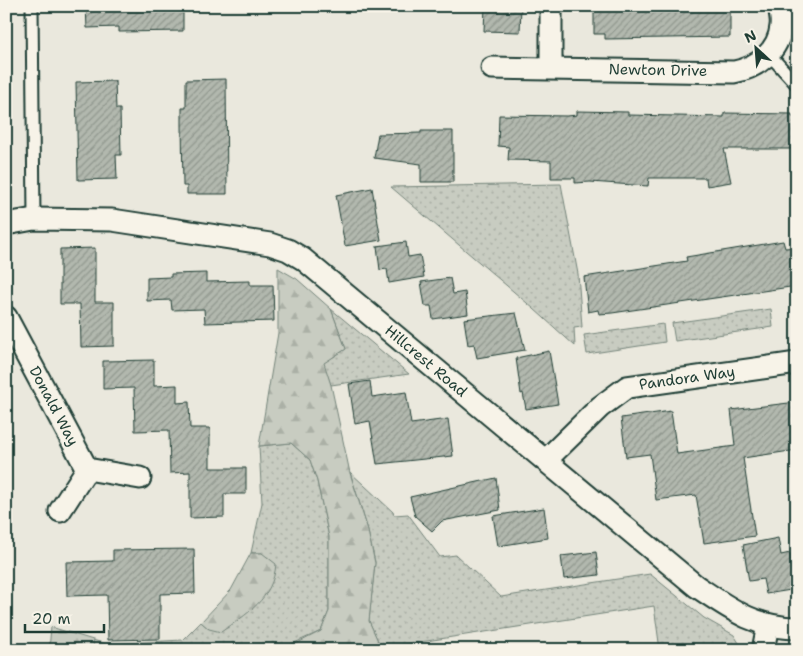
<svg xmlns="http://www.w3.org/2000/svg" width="803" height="656" font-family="'Shantell Sans',sans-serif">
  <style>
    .grass { fill: url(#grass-dots); stroke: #74847a }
    .forest { fill: url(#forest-firs); stroke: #74847a }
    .building { fill: url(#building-hatch); stroke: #1f3d34 }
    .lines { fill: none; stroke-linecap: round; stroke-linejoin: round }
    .lane-casing { stroke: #1f3d34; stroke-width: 15 }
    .street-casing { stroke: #1f3d34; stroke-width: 25 }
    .lane { stroke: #f7f3e8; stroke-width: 11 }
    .street { stroke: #f7f3e8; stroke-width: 21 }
    .labels { text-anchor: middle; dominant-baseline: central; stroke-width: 4; stroke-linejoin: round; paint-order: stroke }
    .street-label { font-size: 15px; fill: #1f3d34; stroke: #f7f3e8 }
  </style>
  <defs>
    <pattern id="grass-dots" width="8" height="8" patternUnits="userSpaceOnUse" patternTransform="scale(1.25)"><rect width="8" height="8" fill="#c8ccc1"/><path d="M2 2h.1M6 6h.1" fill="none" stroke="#abb0a6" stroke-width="1.8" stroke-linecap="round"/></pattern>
    <pattern id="forest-firs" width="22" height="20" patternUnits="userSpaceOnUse" patternTransform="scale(1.25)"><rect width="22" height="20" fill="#c8ccc1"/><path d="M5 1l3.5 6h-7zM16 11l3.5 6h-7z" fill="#abb0a6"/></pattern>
    <pattern id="building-hatch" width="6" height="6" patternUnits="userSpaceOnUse" patternTransform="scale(1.25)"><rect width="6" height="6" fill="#b2b8ae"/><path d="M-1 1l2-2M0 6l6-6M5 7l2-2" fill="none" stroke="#90978e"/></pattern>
  </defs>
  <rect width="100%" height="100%" fill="#eae8dd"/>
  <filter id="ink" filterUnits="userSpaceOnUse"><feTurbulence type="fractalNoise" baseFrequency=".02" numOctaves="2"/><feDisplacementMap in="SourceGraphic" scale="10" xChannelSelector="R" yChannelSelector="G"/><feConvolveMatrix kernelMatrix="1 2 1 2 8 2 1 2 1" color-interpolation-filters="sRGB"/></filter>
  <g filter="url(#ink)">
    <g class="grass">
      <path d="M561,184l17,90 4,53 -8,1 1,18 -41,-37 -143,-122z"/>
      <path d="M331,309l78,65 -78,11 -8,-22 23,-14z"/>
      <path d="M771,309l2,18 -98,14 -3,-18z"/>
      <path d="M663,324l2,18 -78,12 -3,-19z"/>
      <path d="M291,443l19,17 7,21 12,56v74l-8,20 -29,13 -7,6h-191l-1,-10 13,4 77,-4 18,-18 8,7 53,-76h-11l11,-50 -3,-57z"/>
      <path d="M350,472l43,40 1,3 14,-1 32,43 16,-2 45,42 149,-23 54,44 30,17 5,8v7h-79l-6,-44 -273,42 -12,-27 6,-59 -8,-35z"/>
    </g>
    <g class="forest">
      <path d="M278,268l19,11 34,30 15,40 -22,14 7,22 19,88 17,54 8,36 -6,58 13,29h-98l37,-19 8,-20v-74l-12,-56 -7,-21 -19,-17 -32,3 19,-113z"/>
      <path d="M251,553h11l14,11c-3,35 -29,50 -55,68l-12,-3 -8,-7 30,-32z"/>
      <path d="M51,627l42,13 1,10h-45z"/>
    </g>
    <g class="building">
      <path d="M86,6h97v25l-64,1v-5l-32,1z"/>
      <path d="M485,6h36l-1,26 -36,-1z"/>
      <path d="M594,6h136v31l-125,2v-5h-11z"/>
      <path d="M226,79l1,115h-40v-8h-4l-1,-61v-17h4v-28z"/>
      <path d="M115,81l1,28h4l1,46h-5l1,24 -39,1 -2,-98z"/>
      <path d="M577,111l51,1v3l96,2v-4l68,1v3h5v32h-73l7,33 -24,4 -1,-8h-57l-1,8 -58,-4 -15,1v-5h-24v-17l-43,-1 1,-13 -11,-1 1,-31 68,1 10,-1z"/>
      <path d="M421,131h32v51h-32v-18l-47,-6 4,-24 43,-1z"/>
      <path d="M372,188l9,52 -36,6 -9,-51z"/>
      <path d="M783,241l2,7 12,-1v39l-185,27 -13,1 -1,-4 -10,2 -4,-35 103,-16 -1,-4z"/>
      <path d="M406,242l2,15 12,-2 4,22 -35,6 -2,-14 -7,1 -3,-24z"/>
      <path d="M95,248v54h19v44l-33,1 -1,-43h-20v-55z"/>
      <path d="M206,273v9l44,-1v4h23l1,36 -69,2 -1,-14 -32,1 -1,-10 -24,1v-23l24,-1v-3z"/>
      <path d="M450,278l3,16 12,-2 3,22 -35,5 -2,-13h-6l-4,-24z"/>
      <path d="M516,313l9,37 -48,8 -3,-14 -6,1 -4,-26z"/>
      <path d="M549,351l9,53 -32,5 -3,-16 -2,1 -5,-36z"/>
      <path d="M154,360v26l23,-1v18l12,-1 1,26h20v40h36v26h-22v23l-34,1v-46l-20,1 -1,-43 -34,1 -1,-43 -31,1v-28z"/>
      <path d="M370,381l2,16 34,-5 5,32 37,-5 5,37 -76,8 -7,-43 -15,3 -6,-40z"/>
      <path d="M797,402v48l-54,8 12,78 -51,7 -8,-48 -40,5 -6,-46 -24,3 -5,-39 50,-7 6,43 58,-8 -4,-36z"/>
      <path d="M496,478l4,32 -58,11 -10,10 -17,-15 -5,-19z"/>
      <path d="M544,508l4,30 -50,8 -5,-30z"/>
      <path d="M778,538l3,17 9,-2 1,7 6,-1v30l-31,5 -3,-15 -14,2 -6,-36z"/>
      <path d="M194,549l1,44 -35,1v45l-52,1 -1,-45 -40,1 -1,-34 47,-1v-11z"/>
      <path d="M596,552l3,23 -35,4 -3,-23z"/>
    </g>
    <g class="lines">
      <g class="lane-casing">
        <g id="lane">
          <path d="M32,6l2,213"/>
          <path d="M768,53l29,32"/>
        </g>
      </g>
      <g class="street-casing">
        <g id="street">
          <path d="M551,6v62"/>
          <path d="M492,68l242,4c23,-4 45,-21 47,-46 1,-6 -1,-14 -2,-20"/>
          <path d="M6,224l28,-5 78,1 158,24 18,6 15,9 393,327c33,22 59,42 101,42"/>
          <path d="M6,317l81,152"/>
          <path d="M546,460l54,-53 27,-20 170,-24"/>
          <path d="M60,511l27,-42 53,9"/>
          <path d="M763,650l5,-25"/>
        </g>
      </g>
      <use href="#lane" class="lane"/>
      <use href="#street" class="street"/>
    </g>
  </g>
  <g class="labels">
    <g class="street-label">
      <text transform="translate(658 70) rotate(1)">Newton Drive</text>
      <text transform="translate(426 361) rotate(40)">Hillcrest Road</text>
      <text transform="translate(687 378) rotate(-8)">Pandora Way</text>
      <text transform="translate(54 406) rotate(62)">Donald Way</text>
    </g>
  </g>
  <rect width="803" height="656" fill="none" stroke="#f7f3e8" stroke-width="25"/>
  <rect x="12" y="12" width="778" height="631" fill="none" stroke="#1f3d34" stroke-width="2" filter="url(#ink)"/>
  <g transform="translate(756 48) rotate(334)" stroke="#f7f3e8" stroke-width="4" paint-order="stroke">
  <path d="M0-4L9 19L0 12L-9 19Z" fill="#1f3d34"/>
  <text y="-8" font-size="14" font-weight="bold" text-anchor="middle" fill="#1f3d34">N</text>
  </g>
  <path d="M25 624v8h79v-8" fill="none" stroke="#1f3d34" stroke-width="2.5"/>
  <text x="32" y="624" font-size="15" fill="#1f3d34" stroke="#f7f3e8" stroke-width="4" paint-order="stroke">20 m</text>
</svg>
